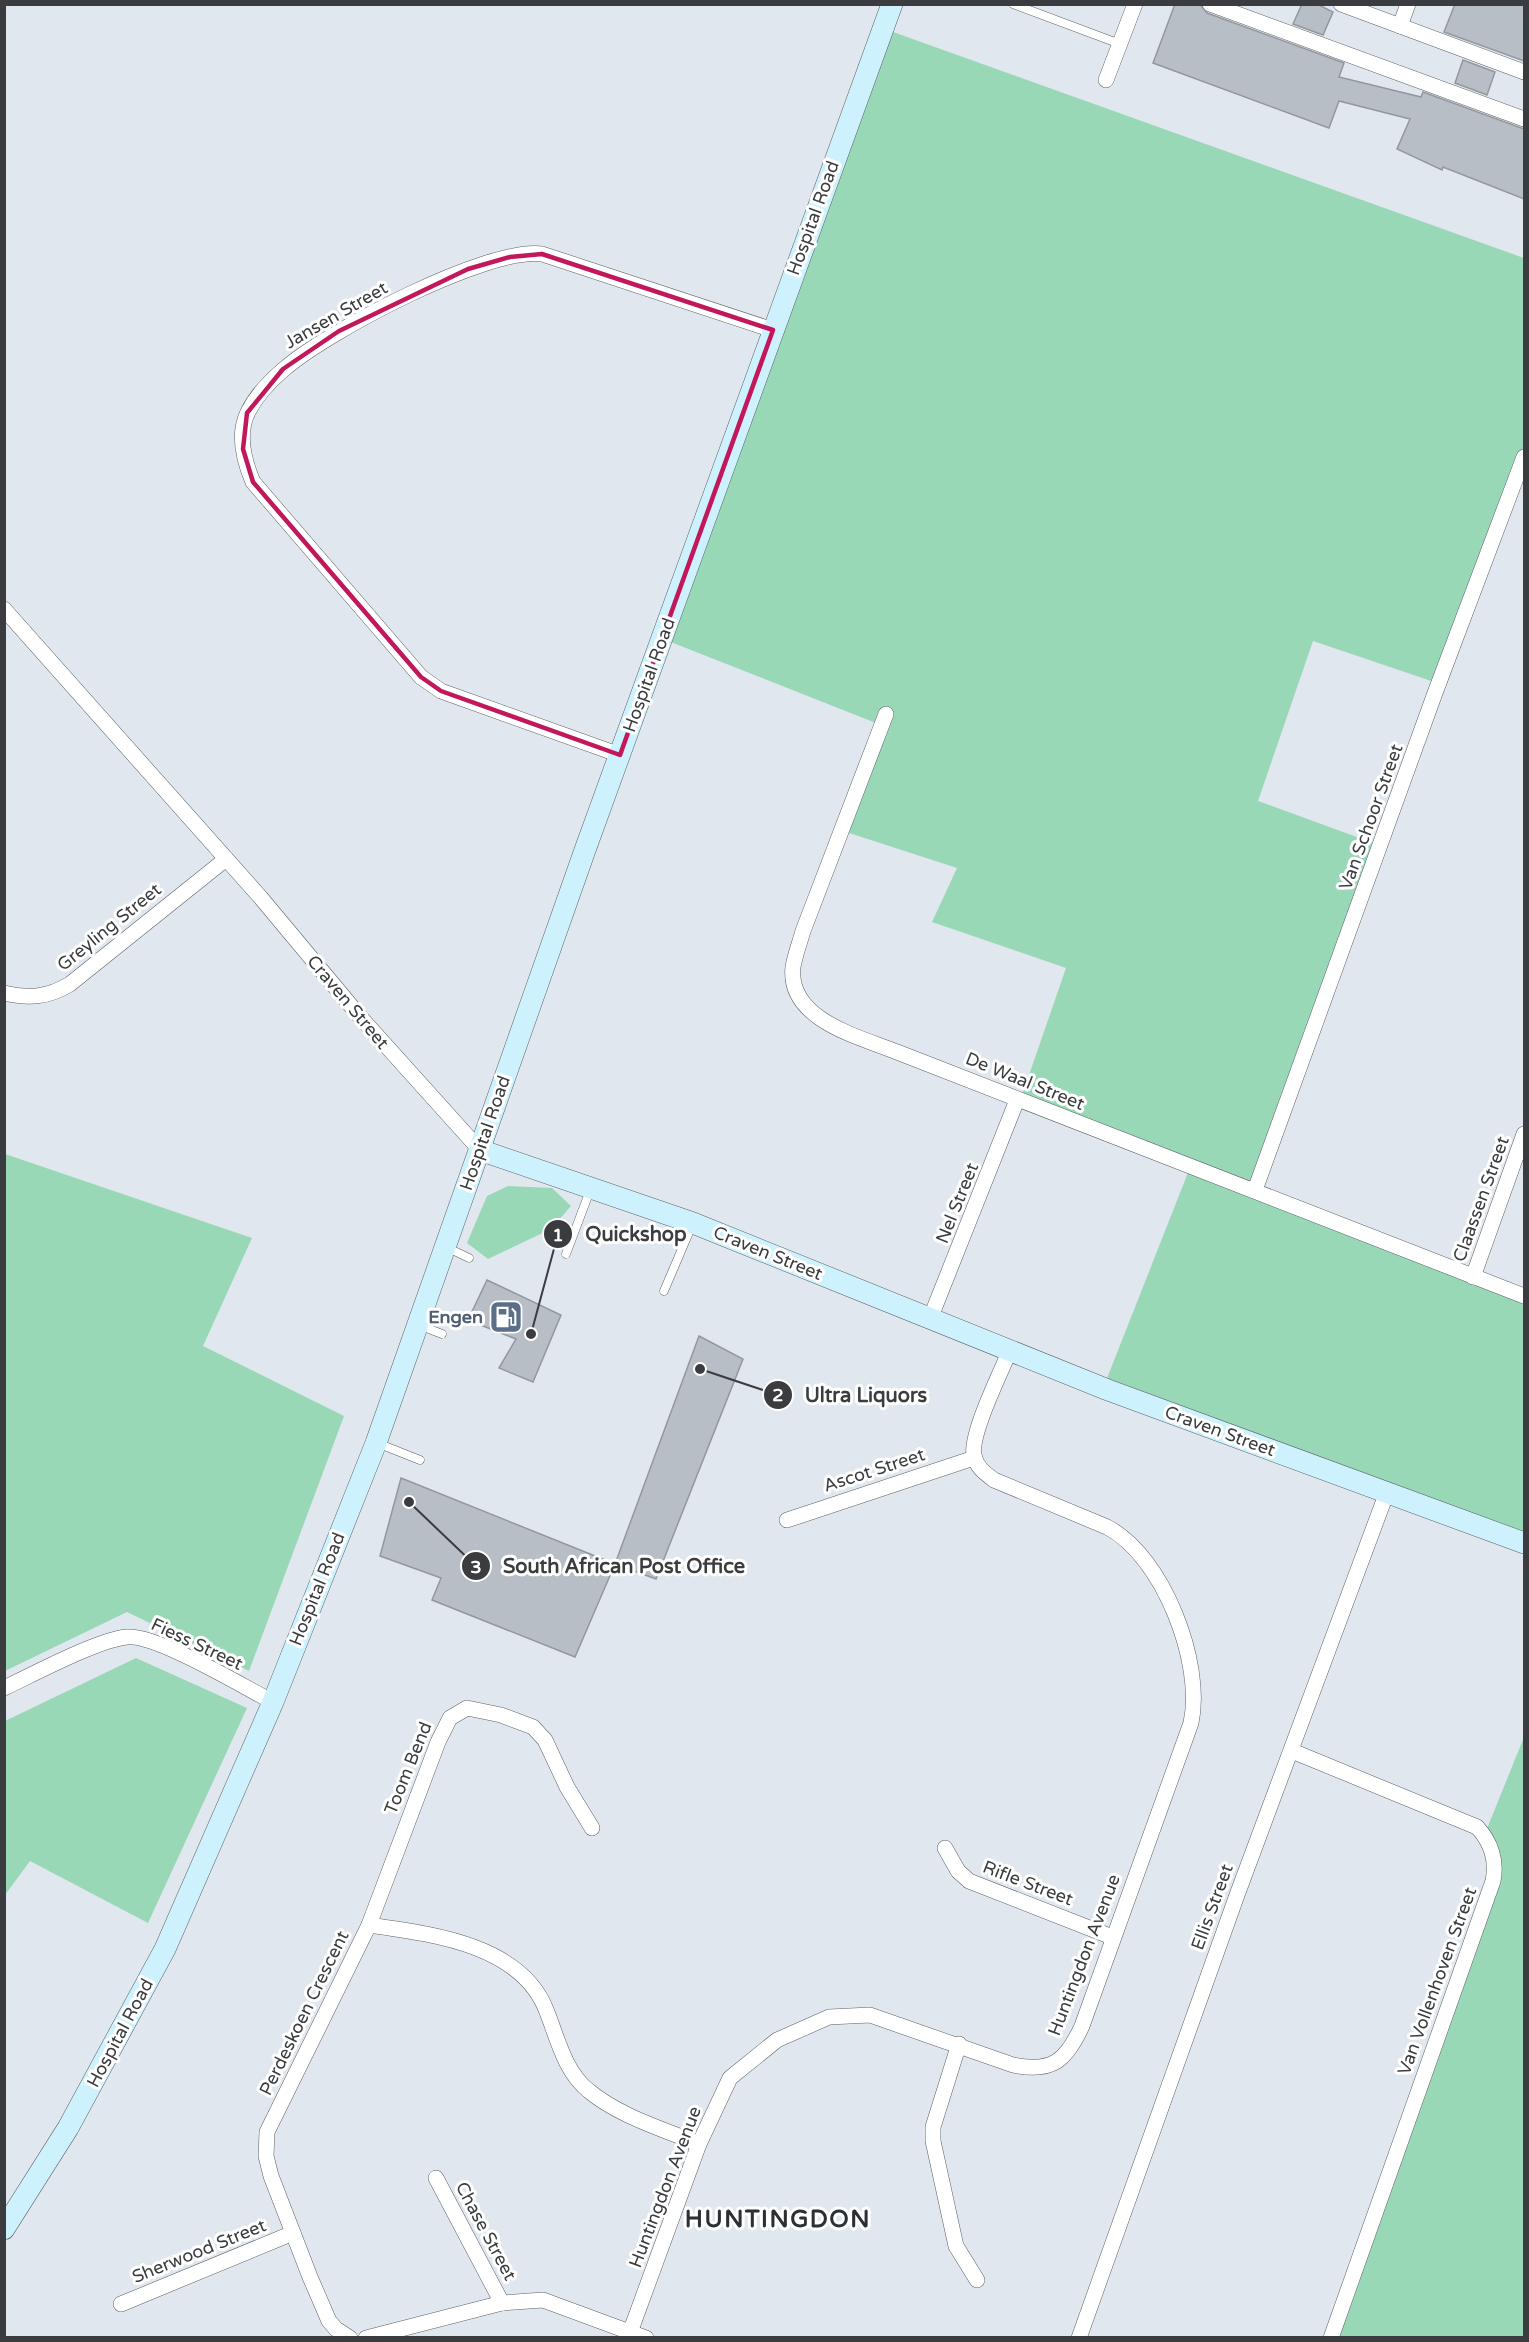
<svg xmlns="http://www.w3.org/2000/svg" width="1529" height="2342" font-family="'Varela Round',sans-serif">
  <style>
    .green { fill: #99d8b7 }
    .building { fill: #b8bec5; stroke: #93989f; stroke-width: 1.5 }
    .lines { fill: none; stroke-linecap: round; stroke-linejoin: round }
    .lane-casing { stroke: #5c6268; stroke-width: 9 }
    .street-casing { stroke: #5c6268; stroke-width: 16 }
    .secondary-casing { stroke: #5c6268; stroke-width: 22 }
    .lane { stroke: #fff; stroke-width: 8 }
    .street { stroke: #fff; stroke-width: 15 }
    .secondary { stroke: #cef2fd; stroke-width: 21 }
    .marked { fill: none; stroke: #c2185b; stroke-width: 4.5; stroke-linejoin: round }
    .labels { text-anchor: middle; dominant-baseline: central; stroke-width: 6; stroke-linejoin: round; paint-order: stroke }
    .street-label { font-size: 18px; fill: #3a3c3f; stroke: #fff }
    .service-label { font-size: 18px; font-weight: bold; fill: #4e5e75; stroke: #fff; text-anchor: end }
    .district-label { font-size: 24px; font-weight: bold; letter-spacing: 1.5px; fill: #2b3035; stroke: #fff }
    .leader { fill: none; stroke: #3a3c3f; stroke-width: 2 }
    .callout-dot { fill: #3a3c3f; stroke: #fff; stroke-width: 2 }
    .mark-label { font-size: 18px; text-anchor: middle; font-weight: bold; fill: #fff }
    .callout-label { font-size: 20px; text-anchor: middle; font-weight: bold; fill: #3a3c3f; stroke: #fff; stroke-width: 6; stroke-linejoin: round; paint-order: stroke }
  </style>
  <rect width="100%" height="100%" fill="#e1e7ee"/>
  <g class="green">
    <path d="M882,28l642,230v218l-78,210 -133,-45 -55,160 129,47 -130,348 267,104v253l-422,-162 87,-221 -170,-66 47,-136 -134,-46 25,-54 -111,-36 35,-107 -218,-86z"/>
    <path d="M5,1154l247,84 -49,108 141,70 -95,255 -122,-59 -122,59z"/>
    <path d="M508,1186l44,2 19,18 -20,23 -63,30 -21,-16 20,-47z"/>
    <path d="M136,1658l111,50 -99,215 -118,-62 -25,34v-174z"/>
    <path d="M1524,1737v600l-186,1 161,-462 -15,-40z"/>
  </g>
  <g class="building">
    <path d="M1175,4h25l7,9 137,50 -5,14 82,20 2,-5 101,37v70l-81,-32 -1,3 -45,-21 13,-30 -71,-18 -10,27 -176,-65z"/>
    <path d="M1302,4h15l16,8 -10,23 -30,-11z"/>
    <path d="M1455,4h69v57l-80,-29z"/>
    <path d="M1463,60l32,12 -8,23 -32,-12z"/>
    <path d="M487,1280l74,35 -28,67 -34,-14 17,-29 -48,-19z"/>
    <path d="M699,1336l44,23 -87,220 -41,-15z"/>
    <path d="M401,1478l214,86 -40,93 -143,-57 9,-22 -61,-22z"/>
  </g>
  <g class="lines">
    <g class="lane-casing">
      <g id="lane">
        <path d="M1013,4l107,40"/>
        <path d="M446,1247l23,11"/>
        <path d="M566,1254l25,-66"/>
        <path d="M664,1291l29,-68"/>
        <path d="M419,1325l23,9"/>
        <path d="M377,1443l43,17"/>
      </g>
    </g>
    <g class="street-casing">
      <g id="street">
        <path d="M1210,4l314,115"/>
        <path d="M1341,4l183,68"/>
        <path d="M1400,26l8,-22"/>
        <path d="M1106,80l29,-76"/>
        <path d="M4,609l257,289 101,121 118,131"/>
        <path d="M886,714l-83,217c-3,11 -8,24 -10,36 -6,53 67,70 104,85l627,244"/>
        <path d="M620,755l-179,-64 -20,-14 -168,-195c-9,-21 -16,-48 -5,-70 8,-16 22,-31 35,-42 43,-38 203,-123 259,-116l231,76"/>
        <path d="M4,993c25,6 45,4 66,-9l156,-125"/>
        <path d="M1255,1190l180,-497 89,-236"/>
        <path d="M1473,1277l51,-143"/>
        <path d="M930,1319l87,-219"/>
        <path d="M787,1520l187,-62"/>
        <path d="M4,1688c30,-14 93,-48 123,-51 29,-3 117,50 146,65"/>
        <path d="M1292,1751l185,76c14,15 20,34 16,54l-162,457"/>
        <path d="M945,1848l13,23 11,10 143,56"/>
        <path d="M369,1925c62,9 153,19 178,87 11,28 18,60 42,79 30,25 74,38 110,53"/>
        <path d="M959,2044l-26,83v14l23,105 21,34"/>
        <path d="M436,2178l66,125"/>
        <path d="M121,2304l172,-71"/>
        <path d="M350,2338l-14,-9 -7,-8 -19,-44 -39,-101 -5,-20 1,-24 102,-207 69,-183 12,-24 17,-10 34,7 32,12 12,13 22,47 25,41"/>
        <path d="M366,2338l136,-35 41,-3 103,38"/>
        <path d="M628,2338l71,-194 31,-66 47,-38 52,-23 41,-2 143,50c39,8 53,-4 69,-39l109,-303c13,-60 -28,-167 -84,-196l-113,-47c-9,-7 -18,-13 -20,-25 -4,-21 27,-83 36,-105"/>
        <path d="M1079,2338l158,-443 150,-403"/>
      </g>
    </g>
    <g class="secondary-casing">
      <g id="secondary">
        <path d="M480,1150l213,73 415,167 416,153"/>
        <path d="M4,2229l64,-101 97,-179 108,-247 103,-259 209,-593 307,-846"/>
      </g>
    </g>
    <use href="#lane" class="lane"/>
    <use href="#street" class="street"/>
    <use href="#secondary" class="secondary"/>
  </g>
  <path class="marked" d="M542,254l231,76 -153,425 -179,-64 -20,-14 -168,-195 -10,-33 4,-36 36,-44 56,-38 129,-62 42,-12z"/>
  <defs>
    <g id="fuel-square" transform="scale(1.725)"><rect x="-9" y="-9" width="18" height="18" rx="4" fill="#5c6f8a" stroke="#fff"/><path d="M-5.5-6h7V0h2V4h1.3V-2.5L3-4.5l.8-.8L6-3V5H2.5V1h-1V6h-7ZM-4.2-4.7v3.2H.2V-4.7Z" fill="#fff"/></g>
  </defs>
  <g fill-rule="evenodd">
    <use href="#fuel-square" x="506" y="1317"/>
  </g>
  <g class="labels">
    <g class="street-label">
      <text transform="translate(813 218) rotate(-70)">Hospital Road</text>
      <text transform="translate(336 315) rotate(-30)">Jansen Street</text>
      <text transform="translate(649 675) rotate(-70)">Hospital Road</text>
      <text transform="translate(1371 817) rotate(-70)">Van Schoor Street</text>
      <text transform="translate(109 927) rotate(-39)">Greyling Street</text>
      <text transform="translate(348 1002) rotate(50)">Craven Street</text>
      <text transform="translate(1025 1081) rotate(22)">De Waal Street</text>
      <text transform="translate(485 1133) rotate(-71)">Hospital Road</text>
      <text transform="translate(1481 1199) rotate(-70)">Claassen Street</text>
      <text transform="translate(957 1203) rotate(-68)">Nel Street</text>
      <text transform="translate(768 1253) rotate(22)">Craven Street</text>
      <text transform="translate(1220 1431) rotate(20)">Craven Street</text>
      <text transform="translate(874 1470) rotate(-18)">Ascot Street</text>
      <text transform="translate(317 1589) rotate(-68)">Hospital Road</text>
      <text transform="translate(197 1644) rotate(25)">Fiess Street</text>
      <text transform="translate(408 1768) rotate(-68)">Toom Bend</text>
      <text transform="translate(1028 1883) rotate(21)">Rifle Street</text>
      <text transform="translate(1212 1907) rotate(-70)">Ellis Street</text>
      <text transform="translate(1084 1955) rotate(-69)">Huntingdon Avenue</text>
      <text transform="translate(1437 1981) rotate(-70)">Van Vollenhoven Street</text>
      <text transform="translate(304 2013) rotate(-64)">Perdeskoen Crescent</text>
      <text transform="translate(120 2033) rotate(-62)">Hospital Road</text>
      <text transform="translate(665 2187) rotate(-69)">Huntingdon Avenue</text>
      <text transform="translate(486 2231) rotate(62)">Chase Street</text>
      <text transform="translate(199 2251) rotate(-22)">Sherwood Street</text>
    </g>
    <g class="service-label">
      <text x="483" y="1317">Engen</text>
    </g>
    <g class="district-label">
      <text x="778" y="2219">HUNTINGDON</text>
    </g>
  </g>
  <path class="leader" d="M531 1334L558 1234M700 1369L778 1395M409 1502L476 1566"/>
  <g class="callout-dot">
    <circle cx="531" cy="1334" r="6"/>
    <circle cx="700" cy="1369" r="6"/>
    <circle cx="409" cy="1502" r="6"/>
    <circle cx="558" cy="1234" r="15"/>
    <circle cx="778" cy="1395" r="15"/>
    <circle cx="476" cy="1566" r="15"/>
  </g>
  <g class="mark-label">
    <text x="558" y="1241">1</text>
    <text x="778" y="1401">2</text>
    <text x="476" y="1573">3</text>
  </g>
  <g class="callout-label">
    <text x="636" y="1241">Quickshop</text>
    <text x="866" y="1402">Ultra Liquors</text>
    <text x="624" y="1573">South African Post Office</text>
  </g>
  <rect width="1529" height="2342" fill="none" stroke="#3a3c3f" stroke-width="12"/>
</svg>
